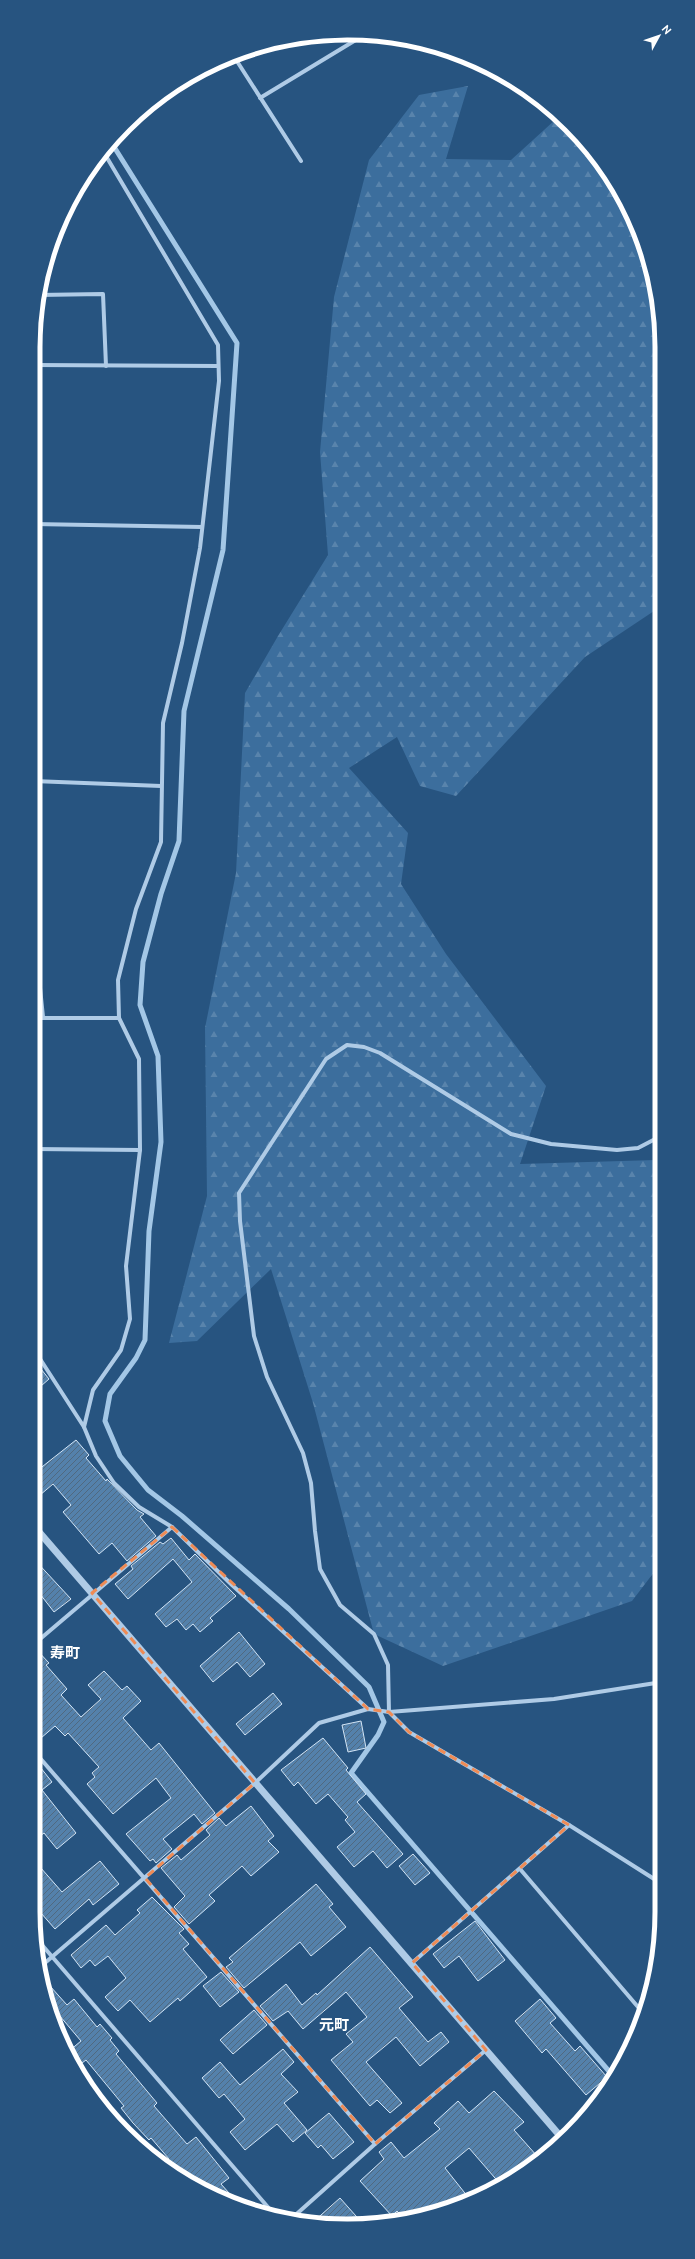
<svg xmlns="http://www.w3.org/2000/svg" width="695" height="2259" font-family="Ubuntu,'Noto Sans JP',sans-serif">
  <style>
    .forest { fill: url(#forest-firs) }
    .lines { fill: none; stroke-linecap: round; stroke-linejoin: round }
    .stream { stroke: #a3c7e6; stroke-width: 5 }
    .building { fill: url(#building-hatch); stroke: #d2e4f5 }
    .minor { stroke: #afcbe6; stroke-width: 4 }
    .tertiary { stroke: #afcbe6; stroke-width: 7 }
    .marked { fill: none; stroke: #ef8b55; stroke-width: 3; stroke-dasharray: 8 5; stroke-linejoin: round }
    .labels { text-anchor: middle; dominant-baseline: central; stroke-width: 3.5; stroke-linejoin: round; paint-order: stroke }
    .quarter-label { font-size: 15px; font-weight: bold; fill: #fff; stroke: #275480 }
    .rim { fill: none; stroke: #fff; stroke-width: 5 }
  </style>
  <defs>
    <pattern id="forest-firs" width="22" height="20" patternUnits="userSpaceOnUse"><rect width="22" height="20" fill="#3c6e9d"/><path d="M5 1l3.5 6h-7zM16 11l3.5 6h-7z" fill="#5984ac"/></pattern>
    <pattern id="building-hatch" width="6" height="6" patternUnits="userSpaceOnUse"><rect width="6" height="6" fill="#5481ab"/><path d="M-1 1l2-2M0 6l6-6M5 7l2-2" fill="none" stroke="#506980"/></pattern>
  </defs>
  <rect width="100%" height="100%" fill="#275480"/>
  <path class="forest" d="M468,86l-22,73 65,1 44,-40 -2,-6 31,26 46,69 29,98 1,300 -75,50 -129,139 -36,-10 -23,-49 -48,31 59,65 -7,51 45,70 100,132 -26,78 136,-4 5,-5v408l-29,38 -189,65 -69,-32 -61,-231 -42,-134 -74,72 -28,2 38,-147 -2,-168 31,-155 9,-180 33,-57 50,-81 -8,-103 14,-155 35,-137 50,-65z"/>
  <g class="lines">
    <path class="stream" d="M111,142l126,201 -14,207 -39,161 -5,130 -18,53 -18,68 -3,43 18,51 3,86 -12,89 -4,109 -9,18 -26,36 -5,27 15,35 28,34 34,26 107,93 80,78 15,35 -6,13 -27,38 263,304"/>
  </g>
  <g class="building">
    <path d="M33,1359l16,20 -16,14z"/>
    <path d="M76,1440l13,15 -3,3 20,23 1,-2 30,31 7,4 -4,3 16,19 -29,25 -15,-18 -13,11 -36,-42 8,-7 -18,-21 -20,17v-27z"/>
    <path d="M171,1538l18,22 6,-6 41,42 -26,22 3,3 -13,11 -7,-8 -7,6 -9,-11 -11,8 -11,-13 37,-32 -19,-23 -45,40 -13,-15 18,-15 -2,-3 29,-24 3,2z"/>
    <path d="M33,1558l38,41 -17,13 -21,-27z"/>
    <path d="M239,1632l26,32 -15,13 -13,-15 -24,20 -13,-16z"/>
    <path d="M33,1648h2l14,15 -3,2 21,24 -6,6 20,22 20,-18 -13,-14 16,-14 18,19 5,-4 14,15 -18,17 28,32 8,-7 56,70 -13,11 -8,-10 -31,25 9,10 -16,14 -3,-4 -3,2 -24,-27 45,-36 -15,-20 -43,36 -26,-30 8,-7 -3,-4 7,-6 -31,-34 -3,3 -10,-10 -14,12 -8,-9z"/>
    <path d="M273,1693l9,11 -37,31 -9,-11z"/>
    <path d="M361,1721l5,27 -18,4 -6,-27z"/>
    <path d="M323,1738l25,30 -2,2 20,24 -9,8 46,52 -16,14 -14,-17 -19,16 -17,-20 18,-15 -10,-12 3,-3 -20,-23 -12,10 -18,-22 -4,4 -13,-16z"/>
    <path d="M33,1758l19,24 -10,8 34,43 -19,16 -13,-16 -4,3 -7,-9z"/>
    <path d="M251,1806l23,30 -6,5 11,11 -28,24 -9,-10 -33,29 6,6 -26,23 -15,-17 11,-11 -24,-28 16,-13 4,5 29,-25 -4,-5 13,-12 7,8z"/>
    <path d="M413,1854l17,19 -15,12 -16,-19z"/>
    <path d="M33,1859l29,33 38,-31 19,23 -26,21 -4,-6 -34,30 -22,-25z"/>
    <path d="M316,1884l17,20 -4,3 17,20 -35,29 -11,-14 -56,46 -18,-21 7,-5 -4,-4z"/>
    <path d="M152,1897l32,32 -5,4 10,11 -6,5 24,28 -27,24 -2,-3 -28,24 -20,-22 -12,11 -13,-14 21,-19 -18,-22 -13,10 -5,-6 -9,8 -10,-13 35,-30 9,10 25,-22 -3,-3z"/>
    <path d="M475,1921l30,39 -27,21 -19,-25 -15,12 -11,-14z"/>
    <path d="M370,1947l43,50 -14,11 29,34 13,-10 8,10 -29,24 -24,-29 -30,25 36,41 -12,10 -13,-13 -7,6 -39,-46 22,-18 -7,-8 21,-17 -21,-25 -43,37 -15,-18 -15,10 -13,-15 26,-22 16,21 14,-12 1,2z"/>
    <path d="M221,1972l18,20 -19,15 -17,-21z"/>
    <path d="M50,1986l17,19 7,-6 23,28 3,-3 12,14 -2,2 9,11 -3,3 41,49 -3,3 33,38 9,-7 33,41 -8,6 16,18 -29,-9 -34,-21 -9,-10 4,-3 -18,-21 -2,2 -16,-17 -12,-15 3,-2 -38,-46 -8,6 -9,-15 12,-10 -33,-39 -3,-11z"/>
    <path d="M540,1999l16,19 -6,5 25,28 5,-5 27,31 -21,18 -40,-46 -4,4 -27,-32z"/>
    <path d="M254,2010l13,15 -34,29 -13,-14z"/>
    <path d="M283,2049l11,13 -13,12 17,18 -14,11 23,27 -14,12 -16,-18 -32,26 -15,-18 15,-13 -21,-25 -5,4 -17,-20 18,-16 20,23z"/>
    <path d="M494,2091l30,31 -10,8 23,26 -23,20 -13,9 -32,-37 -24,20 23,29 -8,7 -31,11 -24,4 -8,-8 -5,5 -32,-35 24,-22 -5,-7 12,-10 13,16 36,-29 -6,-6 24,-22 11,12z"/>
    <path d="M329,2113l25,29 -21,17 -12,-14 -3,3 -13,-15z"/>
    <path d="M340,2198l24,27 -52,-2z"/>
  </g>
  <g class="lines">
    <g class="minor">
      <path d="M233,55l68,106"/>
      <path d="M260,98l104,-63"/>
      <path d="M38,295l65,-1 3,72"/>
      <path d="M33,365l185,1"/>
      <path d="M33,524l169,3"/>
      <path d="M33,781l128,5"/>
      <path d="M33,920l10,97"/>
      <path d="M33,1018h86"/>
      <path d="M661,1136l-23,12 -21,2 -66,-6 -40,-10 -131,-81 -16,-6 -17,-2 -21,14 -87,134 1,28 14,115 13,41 36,76 8,30 4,48 5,38 20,36 34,29 14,31 1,47 20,20 160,93 93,59"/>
      <path d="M33,1149l107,1"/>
      <path d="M33,1348l51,79 12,29 18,27 25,24 33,20 60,58 136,124"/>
      <path d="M84,1427l9,-37 28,-40 9,-31 -4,-53 14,-116 -1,-91 -20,-41 -1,-38 18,-71 25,-67 2,-119 19,-80 18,-95 19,-167 -1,-36 -115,-194"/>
      <path d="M33,1645l139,-118"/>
      <path d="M33,1750l342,394"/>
      <path d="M520,1869l124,145"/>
      <path d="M36,1938l237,275"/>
      <path d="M412,1963l157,-138"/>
      <path d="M39,1968l216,-185 64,-60 49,-14 21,3 165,-13 108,-17"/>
      <path d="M291,2219l84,-75 111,-94"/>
    </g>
    <path class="tertiary" d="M33,1525l528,612"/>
  </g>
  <path class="marked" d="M172,1527l196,182 21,3 20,20 160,93 -157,138 74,87 -111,94 -230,-266 110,-95 -163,-190z"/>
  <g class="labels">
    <g class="quarter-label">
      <text x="65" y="1652">寿町</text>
      <text x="334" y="2024">元町</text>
    </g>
  </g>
  <path d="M0 0H695V2259H0ZM347 40H348A307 307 0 0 1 655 347V1912A307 307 0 0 1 348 2219H347A307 307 0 0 1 40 1912V347A307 307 0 0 1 347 40Z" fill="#275480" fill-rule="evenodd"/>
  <path class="rim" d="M347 40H348A307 307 0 0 1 655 347V1912A307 307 0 0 1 348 2219H347A307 307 0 0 1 40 1912V347A307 307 0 0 1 347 40Z"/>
  <g transform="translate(659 36) rotate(50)" stroke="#275480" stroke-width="3" paint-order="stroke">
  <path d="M0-3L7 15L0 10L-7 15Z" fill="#ffffff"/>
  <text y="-6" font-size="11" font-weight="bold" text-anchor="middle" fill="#ffffff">N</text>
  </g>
</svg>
